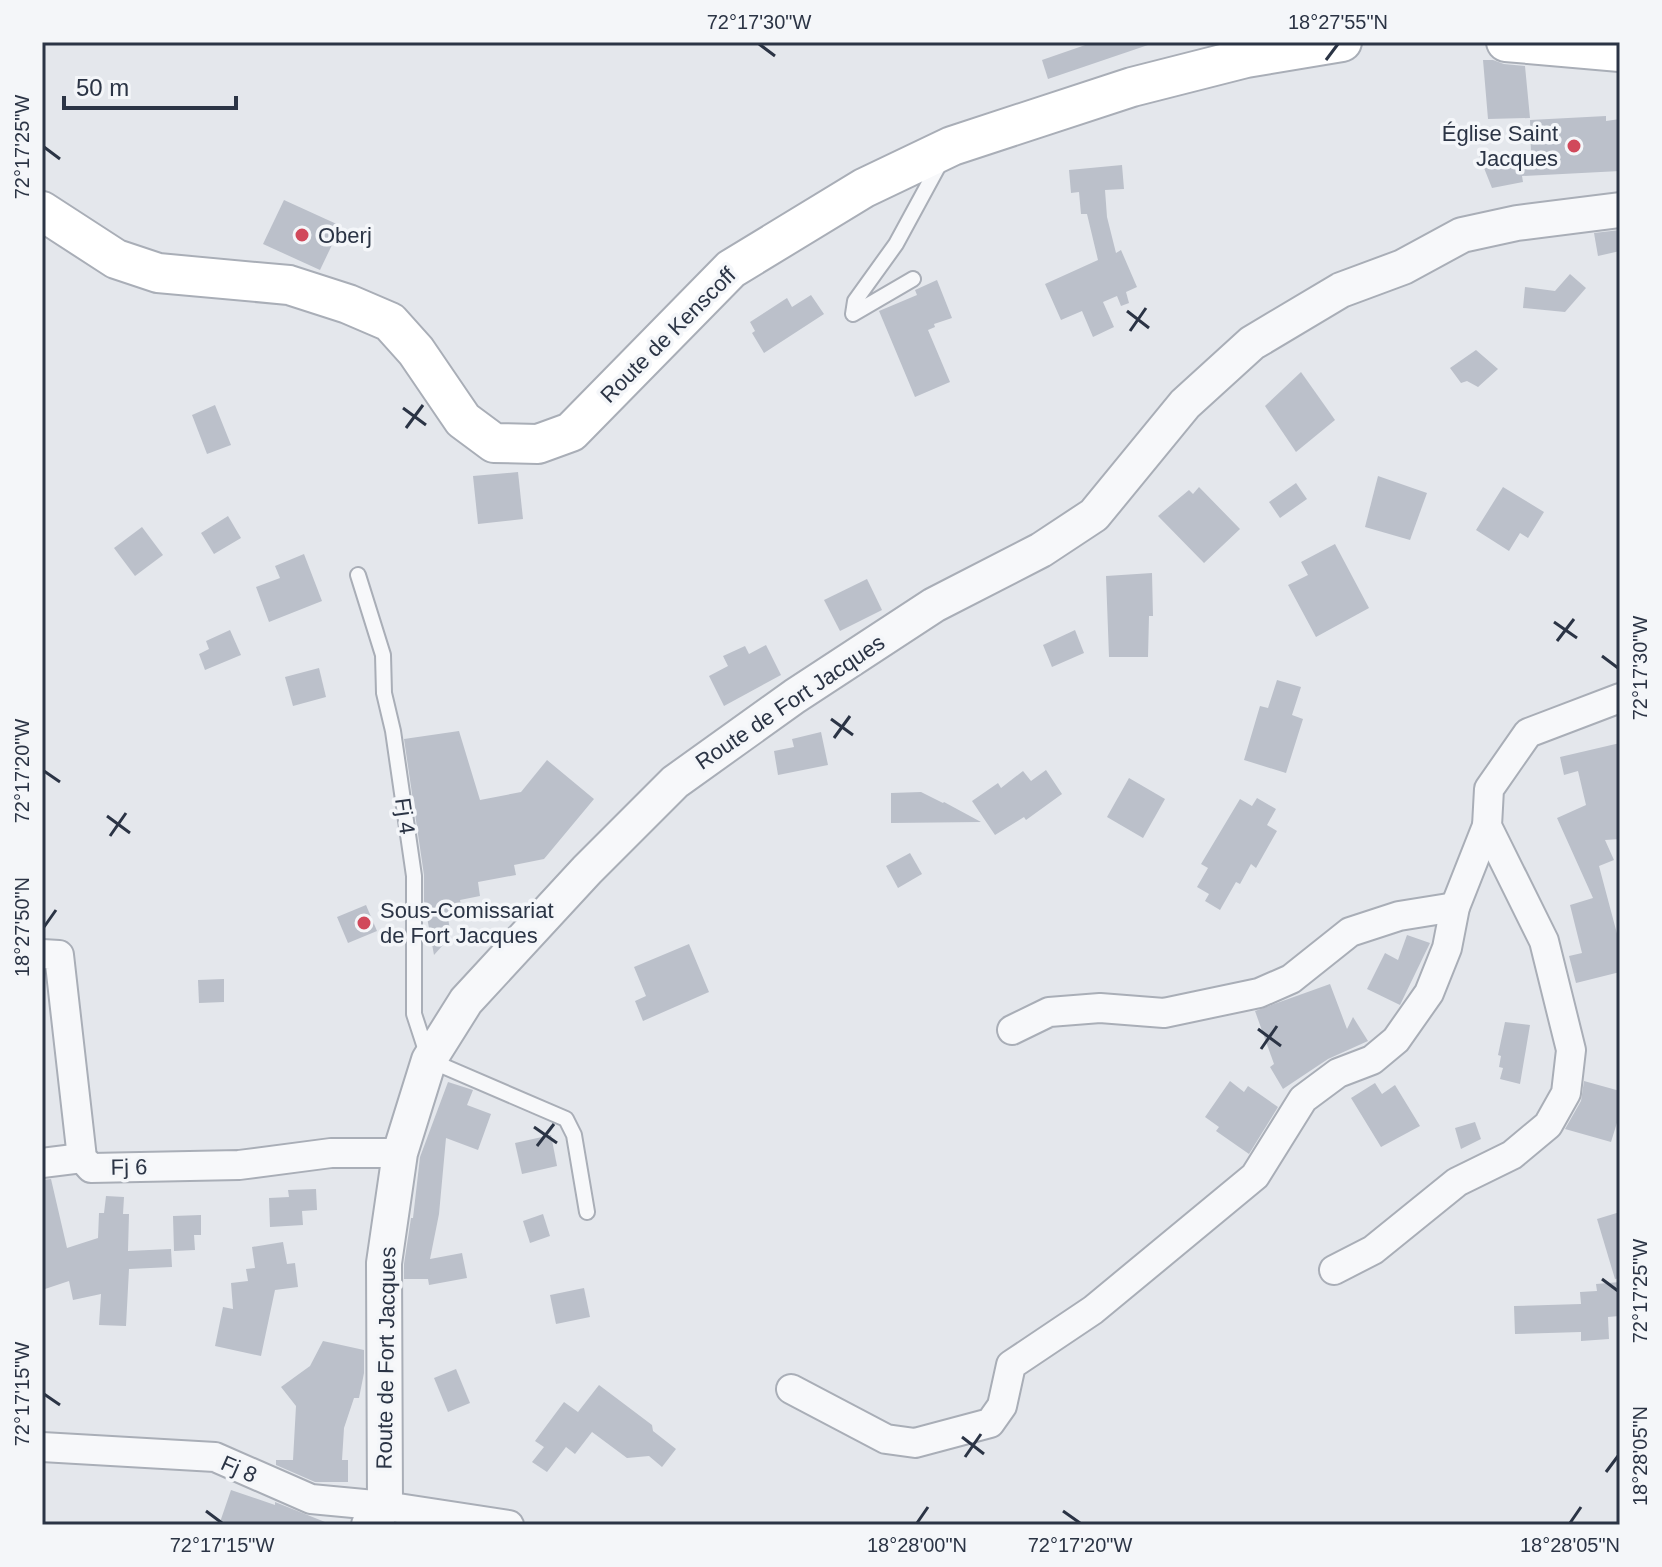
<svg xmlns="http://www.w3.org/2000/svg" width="1662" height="1567" font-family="Helvetica,sans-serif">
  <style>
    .building { fill: #bbc0ca }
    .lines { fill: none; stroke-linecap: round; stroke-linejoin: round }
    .service-casing { stroke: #a9aeb7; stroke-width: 18 }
    .minor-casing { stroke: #a9aeb7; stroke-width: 32 }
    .tertiary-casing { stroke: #a9aeb7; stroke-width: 38 }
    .secondary-casing { stroke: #a9aeb7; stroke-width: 42 }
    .service { stroke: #f7f8fa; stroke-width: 14 }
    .minor { stroke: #f7f8fa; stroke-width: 28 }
    .tertiary { stroke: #f7f8fa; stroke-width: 34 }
    .secondary { stroke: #fff; stroke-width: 38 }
    .ticks { fill: none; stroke: #2b3445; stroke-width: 3 }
    .poi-dot { fill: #d1495b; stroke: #f4f6f9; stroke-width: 3 }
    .labels { text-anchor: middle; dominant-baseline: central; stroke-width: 7; stroke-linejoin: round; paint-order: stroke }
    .poi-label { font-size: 22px; fill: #2b3445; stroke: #f4f6f9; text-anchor: start }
    .street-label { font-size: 22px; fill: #2b3445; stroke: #f4f6f9 }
    .neatline { fill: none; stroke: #2b3445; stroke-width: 3 }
    .ticks-label { font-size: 20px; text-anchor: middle; fill: #2b3445 }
  </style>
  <rect width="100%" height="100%" fill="#e4e7ec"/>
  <g class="building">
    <path d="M1094,42h53l1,3 -100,34 -6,-19z"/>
    <path d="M1483,60h10l11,4 21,2 5,52 -42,1z"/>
    <path d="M1606,116v5l14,-2v52l-98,5 1,6 -31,6 -14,-35h53l-1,-33z"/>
    <path d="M1122,165l2,24 -19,1 2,27 9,36 5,-3 16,37 -11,5 3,11 -8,3 -4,-10 -14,6 11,25 -21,10 -11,-26 -21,9 -16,-36 53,-24 -11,-46h-6l-2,-22 -8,1 -2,-23z"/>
    <path d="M284,200l57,26 -21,44 -57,-26z"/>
    <path d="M1620,230v21l-22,5 -4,-23z"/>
    <path d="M1570,274l16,14 -21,24 -42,-4 2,-21 30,4z"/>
    <path d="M937,280l15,38 -18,6 1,3 -7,3 22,52 -35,15 -36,-86 38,-16 -2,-5z"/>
    <path d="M811,295l13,19 -60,39 -12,-20 3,-2 -5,-9 37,-24 5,9z"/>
    <path d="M1476,350l22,19 -20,18 -11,-6 -6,2 -11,-15z"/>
    <path d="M1301,372l34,48 -39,32 -31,-46z"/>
    <path d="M215,405l16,40 -24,9 -15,-39z"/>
    <path d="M518,472l5,47 -45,5 -5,-48z"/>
    <path d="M1378,476l49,17 -17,47 -45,-13z"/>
    <path d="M1296,483l11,16 -27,19 -11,-16z"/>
    <path d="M1199,487l41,42 -36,34 -46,-47 31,-26 4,4z"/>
    <path d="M1503,487l41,25 -16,26 -8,-5 -11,18 -33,-21z"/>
    <path d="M228,516l13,22 -27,16 -13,-21z"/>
    <path d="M142,527l21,28 -28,21 -21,-28z"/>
    <path d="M1335,544l34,64 -53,29 -28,-52 20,-10 -7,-13z"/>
    <path d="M304,554l18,47 -53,21 -13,-35 24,-9 -5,-12z"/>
    <path d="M1152,573l1,43h-4l-1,41h-39l-3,-81z"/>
    <path d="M867,579l15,31 -42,21 -16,-31z"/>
    <path d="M230,630l11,25 -36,15 -6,-16 10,-5 -3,-8z"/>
    <path d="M1075,630l9,23 -32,14 -9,-22z"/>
    <path d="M766,645l15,30 -57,31 -15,-30 19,-10 -5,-10 22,-10 4,8z"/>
    <path d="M319,668l7,29 -33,9 -8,-29z"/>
    <path d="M1277,680l24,7 -9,28 11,4 -17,54 -42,-13 16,-54 8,2z"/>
    <path d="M459,731l21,69 41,-8 26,-32 47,39 -50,60 -30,6 2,10 -38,7 2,14 -20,4 3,15 -15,3 3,18 -17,19 -10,-54v-26l-20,-136z"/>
    <path d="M821,732l7,33 -50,10 -4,-24 20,-4 -2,-8z"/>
    <path d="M1620,743v96l-15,1 9,20 -15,6 21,79v27l-44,11 -7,-27 13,-3 -12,-48 23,-7 -36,-80 29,-13 -8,-34 -14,4 -4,-18z"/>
    <path d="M1046,770l16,24 -36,26 -2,-3 -29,18 -23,-34 26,-18 3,5 22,-17 8,10z"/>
    <path d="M1129,778l36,21 -22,39 -36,-21z"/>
    <path d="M921,792l22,11 1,-1 37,20 -90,1v-30z"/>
    <path d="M1257,798l19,11 -9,16 10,6 -21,37 -5,-4 -11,20 -4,-2 -16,28 -15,-9 4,-7 -12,-7 11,-19 -7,-4 39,-65 12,7z"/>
    <path d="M910,853l12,21 -24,14 -12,-22z"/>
    <path d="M366,905l11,26 -29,12 -11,-26z"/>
    <path d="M1407,935l23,8 -30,62 -33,-16 18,-36 13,7z"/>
    <path d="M689,944l20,48 -66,29 -8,-20 11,-5 -12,-29z"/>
    <path d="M224,979v23l-25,1 -1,-23z"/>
    <path d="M1330,984l17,45 6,-12 15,24 -40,18 -45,30 -13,-22 4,-3 -19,-53z"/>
    <path d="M1505,1022l25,3 -10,59 -20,-5 3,-11 -4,-1 2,-11 -3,-1z"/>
    <path d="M1230,1081l14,11 4,-6 30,21 -29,47 -33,-23 3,-4 -14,-10z"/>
    <path d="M1584,1081l36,10v22l-9,29 -46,-13 16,-28z"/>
    <path d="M448,1082l25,8 -6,15 24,9 -13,36 -32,-12 -7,76 -9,45 32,-6 5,25 -38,7 -1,-6h-24v-15l7,-46h2l7,-61z"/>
    <path d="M1375,1083l7,11 13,-9 25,41 -39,21 -30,-49z"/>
    <path d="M1475,1122l6,17 -20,10 -6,-21z"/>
    <path d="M551,1135l6,31 -35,8 -7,-31z"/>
    <path d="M51,1179l16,69 31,-10 1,-25h5l2,-17 18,1 -1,17h6l-1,37 43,-2 1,18 -43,2 -3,57 -27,-1 2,-31 -28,6 -4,-19 -27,9v-110z"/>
    <path d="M316,1189l1,21 -15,1 1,14 -33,2 -1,-29 20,-1 -1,-7z"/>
    <path d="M1620,1212v66l-5,1 -18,-60z"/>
    <path d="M543,1214l7,22 -20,7 -7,-22z"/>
    <path d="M201,1215v20h-7l1,15 -21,1 -1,-35z"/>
    <path d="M283,1242l4,22 8,-1 3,24 -23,3 -14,66 -46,-10 8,-39 10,2 -2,-26 17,-2 -2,-12 9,-1 -3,-21z"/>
    <path d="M1620,1282l-1,34 -11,1 1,22 -28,2v-9l-66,2 -1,-28 67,-2 -1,-12 17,-1 -1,-7z"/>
    <path d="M584,1288l6,29 -34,7 -6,-29z"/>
    <path d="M323,1341l41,9v23l-5,25h-5l-10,30 -2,32h6v22h-33l-39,-17v-5h17l3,-54 -15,-19 29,-21z"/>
    <path d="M456,1369l14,34 -22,9 -14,-34z"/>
    <path d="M599,1385l53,40 1,6 23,18 -14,18 -13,-11 -22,2 -35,-26 -17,22 -9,-7 -19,25 -15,-10 12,-15 -9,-6 29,-39 14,10z"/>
    <path d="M231,1490l44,15v-3l50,20 -1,3h-105z"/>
  </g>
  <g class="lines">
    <g class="service-casing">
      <g id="service">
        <path d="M913,279l-60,35 2,-13 41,-57 44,-81"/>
        <path d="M358,575l25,80 1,38 9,38 21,145v138l15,46 137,59 8,16 13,77"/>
      </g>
    </g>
    <g class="minor-casing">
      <g id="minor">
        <path d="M42,954l17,1 23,203 9,10 148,-3 92,-12h69"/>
        <path d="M1012,1030l37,-18 51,-4 64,5 95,-20 32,-14 59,-47 49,-16 56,-9"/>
        <path d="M42,1163l40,-5"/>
        <path d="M1334,1270l39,-20 84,-68 55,-27 36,-30 18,-32 5,-43 -27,-109 -57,-115 2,-37 39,-56 92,-35"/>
        <path d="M791,1389l95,50 29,4 75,-20 12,-17 9,-41 82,-55 162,-134 48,-77 35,-26 34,-13 24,-20 33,-47 18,-45 8,-41 32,-81"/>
        <path d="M42,1447l173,10 96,42 74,7 124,19"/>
      </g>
    </g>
    <g class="tertiary-casing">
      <path id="tertiary" d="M369,1525l16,-19 -1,-243 16,-110 29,-93 37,-59 121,-131 88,-88 120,-86 139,-91 107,-55 53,-35 91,-111 67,-61 89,-53 62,-23 59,-32 55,-12 103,-13"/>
    </g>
    <g class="secondary-casing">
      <g id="secondary">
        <path d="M1506,42l114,10"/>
        <path d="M42,211l74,48 42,14 131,12 59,19 42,18 26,29 47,69 31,23 44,1 33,-12 160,-163 133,-81 88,-42 180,-59 114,-29 96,-16"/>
      </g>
    </g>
    <use href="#service" class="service"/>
    <use href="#minor" class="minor"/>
    <use href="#tertiary" class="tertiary"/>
    <use href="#secondary" class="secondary"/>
  </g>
  <path class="ticks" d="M759,44l16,12M1326,60l12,-16M44,147l16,12M1127,311l22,17M1130,331l16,-23M403,408l23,17M406,428l17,-23M1554,622l23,16M1557,641l17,-22M1602,656l16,12M831,719l22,16M834,738l16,-22M44,771l16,11M107,816l23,17M110,836l16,-23M44,927l12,-17M1258,1029l23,17M1261,1049l16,-23M534,1127l23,16M537,1146l17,-22M1602,1279l16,12M44,1394l16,11M962,1437l22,17M965,1457l16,-23M1606,1472l12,-16M206,1511l16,12M1063,1511l17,12M917,1523l11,-16M1570,1523l11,-16"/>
  <g class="poi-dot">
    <circle cx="1574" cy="146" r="8"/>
    <circle cx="302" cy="235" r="8"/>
    <circle cx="364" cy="923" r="8"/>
  </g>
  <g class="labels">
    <g class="poi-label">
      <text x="1558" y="133" text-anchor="end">Église Saint<tspan x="1558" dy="25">Jacques</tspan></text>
      <text x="318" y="235">Oberj</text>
      <text x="380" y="910">Sous-Comissariat<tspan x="380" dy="25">de Fort Jacques</tspan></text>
    </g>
    <g class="street-label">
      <text transform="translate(668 335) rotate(-45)">Route de Kenscoff</text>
      <text transform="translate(790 702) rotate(-34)">Route de Fort Jacques</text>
      <text transform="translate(405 816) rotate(82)">Fj 4</text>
      <text transform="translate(129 1167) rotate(-1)">Fj 6</text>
      <text transform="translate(386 1358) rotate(-89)">Route de Fort Jacques</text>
      <text transform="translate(239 1469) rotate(24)">Fj 8</text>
    </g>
  </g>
  <rect width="1662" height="1567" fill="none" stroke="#f4f6f9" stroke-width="88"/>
  <path d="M64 96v12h172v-12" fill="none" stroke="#2b3445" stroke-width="4"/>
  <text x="76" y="96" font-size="24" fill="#2b3445" stroke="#f4f6f9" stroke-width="6" paint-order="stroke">50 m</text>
  <rect x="44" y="44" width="1574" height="1479" class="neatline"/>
  <g class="ticks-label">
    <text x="759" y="29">72°17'30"W</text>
    <text x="1338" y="29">18°27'55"N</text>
    <text transform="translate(22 147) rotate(-90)" y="7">72°17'25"W</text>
    <text transform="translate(1640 668) rotate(-90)" y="7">72°17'30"W</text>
    <text transform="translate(22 771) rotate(-90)" y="7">72°17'20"W</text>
    <text transform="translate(22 927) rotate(-90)" y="7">18°27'50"N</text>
    <text transform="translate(1640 1291) rotate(-90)" y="7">72°17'25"W</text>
    <text transform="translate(22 1394) rotate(-90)" y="7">72°17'15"W</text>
    <text transform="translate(1640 1456) rotate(-90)" y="7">18°28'05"N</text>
    <text x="222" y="1552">72°17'15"W</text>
    <text x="917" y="1552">18°28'00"N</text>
    <text x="1080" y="1552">72°17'20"W</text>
    <text x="1570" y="1552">18°28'05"N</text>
  </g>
</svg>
